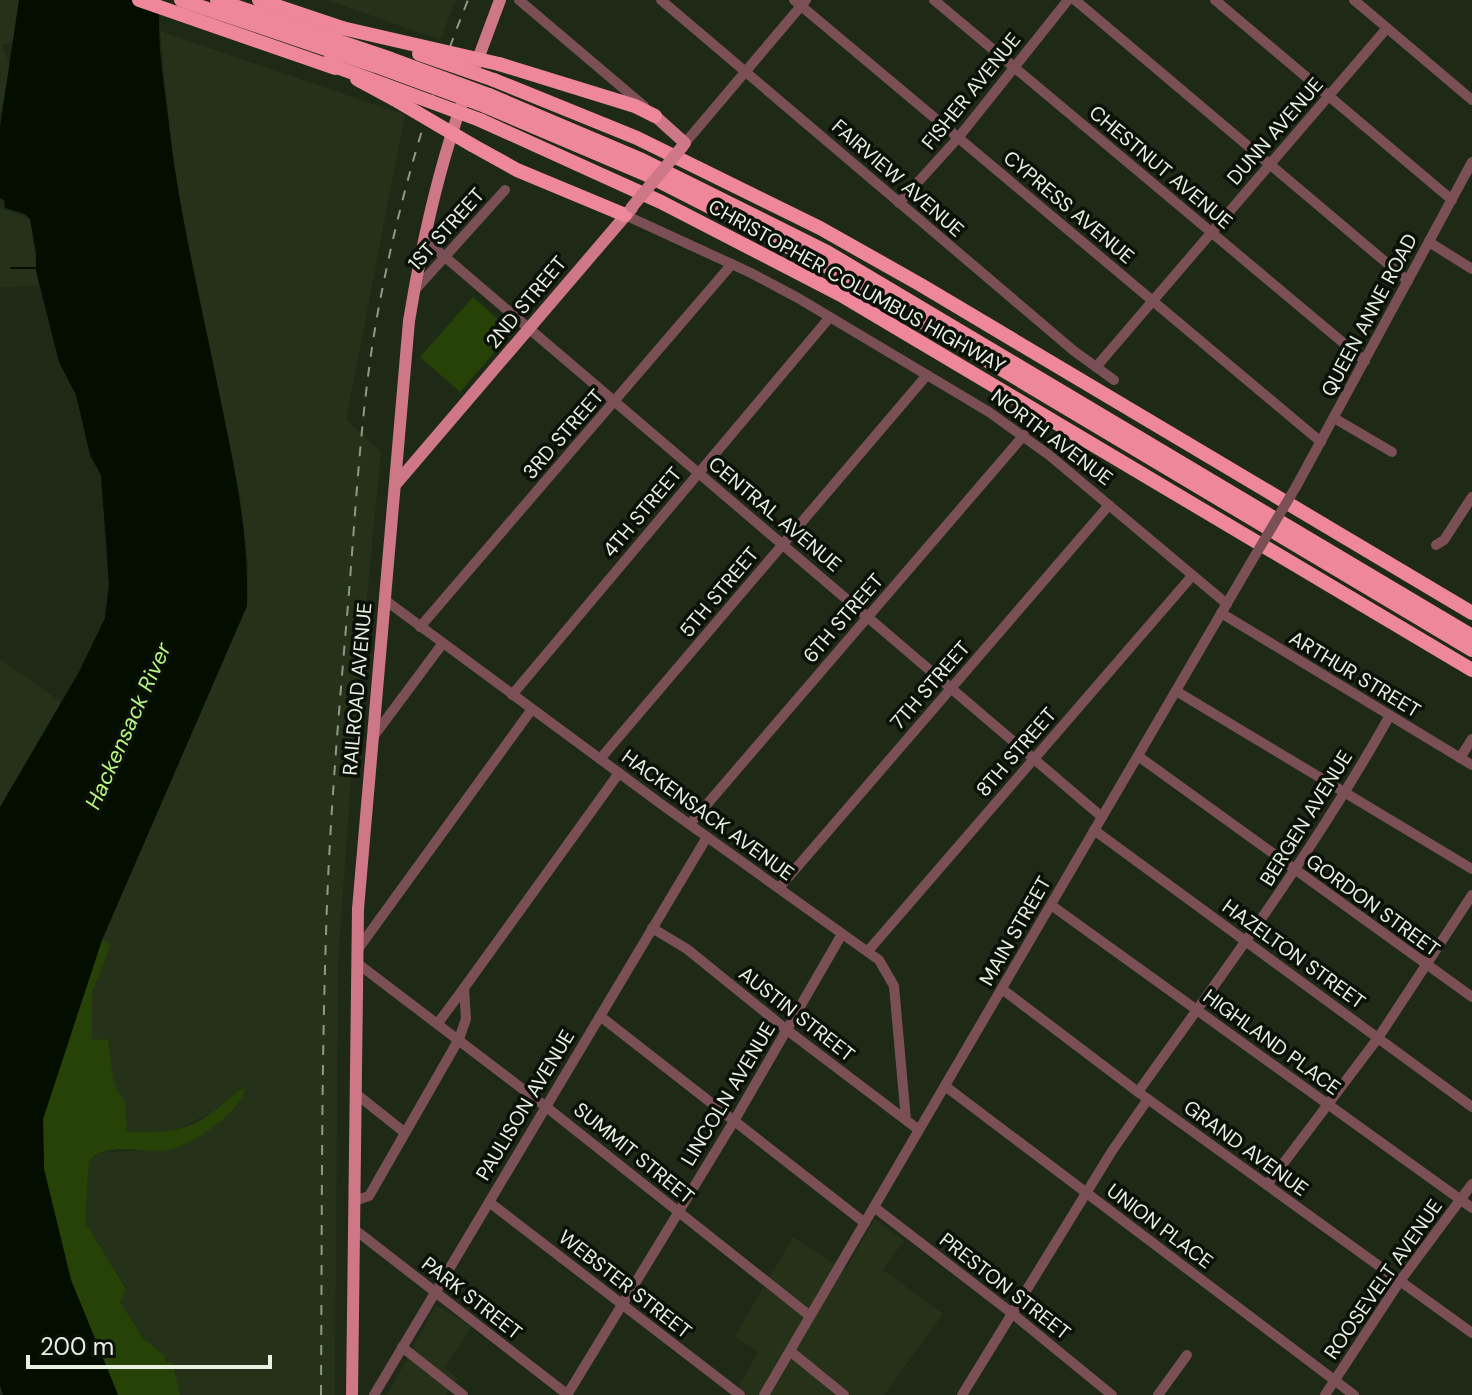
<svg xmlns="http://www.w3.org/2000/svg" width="1472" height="1395" font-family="'DM Sans',sans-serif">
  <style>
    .built { fill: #253219 }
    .green { fill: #264206 }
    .water { fill: #030e00 }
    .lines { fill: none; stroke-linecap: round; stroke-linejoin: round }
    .stream { stroke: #030e00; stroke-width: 2 }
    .minor { stroke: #7a4f56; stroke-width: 10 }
    .major { stroke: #cd7787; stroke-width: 12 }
    .highway { stroke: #ee879a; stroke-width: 14 }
    .rail { stroke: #8f9989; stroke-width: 2; stroke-dasharray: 10 10; stroke-linecap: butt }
    .minor-bridge { stroke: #7a4f56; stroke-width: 10 }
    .major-bridge { stroke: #cd7787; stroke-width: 12 }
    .highway-bridge { stroke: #ee879a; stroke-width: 14 }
    .labels { text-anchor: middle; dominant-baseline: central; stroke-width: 7; stroke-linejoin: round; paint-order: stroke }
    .street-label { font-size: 20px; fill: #e8f0e3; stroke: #0b1008 }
    .water-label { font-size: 22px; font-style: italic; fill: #b7f583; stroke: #0b1008 }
  </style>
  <rect width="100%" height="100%" fill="#1e2916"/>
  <g class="built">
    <path d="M0,0h20l-4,41 -14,4 9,23 -11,46z"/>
    <path d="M327,0h129l-16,40z"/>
    <path d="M160,31l245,84 -59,305 35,31 -27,284 -16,228 -3,432h-155l-15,-39 -21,-17 -24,-37 6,-14 -41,-66 4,-62 7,-7 79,-5 58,-54 -20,18 -43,21 -60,-2 -18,-92v-47l18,-48 -8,-4 145,-335 1,-42 -8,-67 -66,-325z"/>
    <path d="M0,208l30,11 9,67 -39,1z"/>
    <path d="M0,659l61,43 -61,111z"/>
    <path d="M875,1219l29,21 -21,30 60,44 -59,81h-150l24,-43 -23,-16 58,-99 52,33z"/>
    <path d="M436,1305l36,22 -27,40 13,12 -12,16h-59z"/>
  </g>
  <g class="green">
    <path d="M473,297l39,35 -52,60 -40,-35z"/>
    <path d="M102,940l9,4 -19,48v47l16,1 5,39 4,12 8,10 2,31c35,1 58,1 87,-21 11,-8 19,-17 31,-24 -3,24 -47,53 -69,61 -27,9 -65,-9 -87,12l-4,62 41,67 -6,13 24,37 21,17 1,6h6l8,33h-62l-47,-115 -27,-111 -1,-50z"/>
  </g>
  <path class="water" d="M19,0h141c-4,45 5,88 10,133 11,92 34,183 52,274 14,67 27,131 25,199l-145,334 -59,179 1,50 27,111 47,115h-115l-3,-10v-578l79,-135 26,-54 4,-34 -8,-109 -11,-20 -14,-60 -17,-33 -23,-91v-19l-6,-33 -5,-5 -20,-6 -1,-8 -4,-2v-71z"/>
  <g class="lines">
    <path class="stream" d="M11,268h24"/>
    <g class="minor">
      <path d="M519,0l125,106"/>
      <path d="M661,0l413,351 40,29"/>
      <path d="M794,0l527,442"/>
      <path d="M934,0l431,361"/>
      <path d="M1075,0l333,281"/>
      <path d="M1215,0l237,200"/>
      <path d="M1354,0l118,100"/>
      <path d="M685,143l121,-143"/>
      <path d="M899,203l59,-65 110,-138"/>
      <path d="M625,215l126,58 47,25 191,114 60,43 178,149"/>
      <path d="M424,239l678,578"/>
      <path d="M1429,242l43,27"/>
      <path d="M414,291l91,-101"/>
      <path d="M1096,367l291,-339"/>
      <path d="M1334,418l58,34"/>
      <path d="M1297,485l175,-323"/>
      <path d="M1436,545l8,-5 28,-43"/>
      <path d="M385,600l276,204 218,156 15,26 12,134"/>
      <path d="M1221,613l251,152"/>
      <path d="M420,627l312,-363"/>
      <path d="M1176,691l296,178"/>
      <path d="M512,695l318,-378"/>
      <path d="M373,737l70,-94"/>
      <path d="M1138,756l334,241"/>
      <path d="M1460,758l12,-19"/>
      <path d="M600,759l327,-384"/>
      <path d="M690,824l334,-389"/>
      <path d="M1094,830l378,277"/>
      <path d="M779,888l330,-383"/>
      <path d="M1051,905l421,303"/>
      <path d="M652,928l35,21 100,81 132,100"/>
      <path d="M358,949l174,-240"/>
      <path d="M868,951l324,-375"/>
      <path d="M357,963l188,143 265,210"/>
      <path d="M1002,989l136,103 334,241"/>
      <path d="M600,1016l265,207"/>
      <path d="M438,1023l26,-35"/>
      <path d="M945,1086l409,309"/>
      <path d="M1138,1092c88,-123 177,-243 251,-375"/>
      <path d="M355,1093l49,39"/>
      <path d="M1267,1185l111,-147 94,-143"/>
      <path d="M354,1201l15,-5 90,-157 7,-20 -2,-31 155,-215"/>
      <path d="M489,1202l251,193"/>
      <path d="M874,1207l139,107 99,81"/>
      <path d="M354,1229l214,166"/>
      <path d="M402,1347l61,48"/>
      <path d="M790,1351l54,44"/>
      <path d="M374,1395l333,-558"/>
      <path d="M567,1395l167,-274 108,-187"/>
      <path d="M764,1395l486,-831"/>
      <path d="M962,1395l150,-244 36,-52"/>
      <path d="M1158,1395l29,-40"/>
      <path d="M1325,1395l75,-114 72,-97"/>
    </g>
    <g class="major">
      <path d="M475,67l25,-67"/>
      <path d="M655,116l30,27 -3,4"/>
      <path d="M395,485l237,-277"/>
      <path d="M352,1395l6,-486 51,-588c12,-74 28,-147 53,-218"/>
    </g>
    <g class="highway">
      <path d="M139,0l196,68"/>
      <path d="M259,0l83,28"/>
      <path d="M499,64l136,42 20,10"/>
      <path d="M357,79l37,20"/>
      <path d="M494,80l143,58 183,90 101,57 551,328"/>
      <path d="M489,95l153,65 185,92 645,384"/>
      <path d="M485,106l160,68 200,102 627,374"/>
      <path d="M480,120l181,82 180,93 631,375"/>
      <path d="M472,145l45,25 108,45"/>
    </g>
    <path class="rail" d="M321,1395c1,-154 0,-307 5,-461 3,-106 12,-212 21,-318 9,-103 13,-209 32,-310 20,-105 49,-207 89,-306"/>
    <path class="minor-bridge" d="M1250,564l47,-79"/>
    <path class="major-bridge" d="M632,207l50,-60"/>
    <g class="highway-bridge">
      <path d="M181,0l195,66 109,40"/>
      <path d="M217,0l174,59 98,36"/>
      <path d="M342,28l157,36"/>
      <path d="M419,54l75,26"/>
      <path d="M326,63l154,57"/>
      <path d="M394,99l78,46"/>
    </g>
  </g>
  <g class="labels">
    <g class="street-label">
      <text transform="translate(971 91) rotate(-51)">FISHER AVENUE</text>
      <text transform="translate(1275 131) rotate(-49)">DUNN AVENUE</text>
      <text transform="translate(1161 167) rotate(40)">CHESTNUT AVENUE</text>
      <text transform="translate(898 178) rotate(41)">FAIRVIEW AVENUE</text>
      <text transform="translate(1069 207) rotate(40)">CYPRESS AVENUE</text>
      <text transform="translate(446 229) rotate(-48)">1ST STREET</text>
      <text transform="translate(857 286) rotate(29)">CHRISTOPHER COLUMBUS HIGHWAY</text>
      <text transform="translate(526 302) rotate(-50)">2ND STREET</text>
      <text transform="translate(1369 315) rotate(-62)">QUEEN ANNE ROAD</text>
      <text transform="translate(563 434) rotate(-49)">3RD STREET</text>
      <text transform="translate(1052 437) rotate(37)">NORTH AVENUE</text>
      <text transform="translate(642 512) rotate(-50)">4TH STREET</text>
      <text transform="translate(775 514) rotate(40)">CENTRAL AVENUE</text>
      <text transform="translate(719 592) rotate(-50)">5TH STREET</text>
      <text transform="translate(843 618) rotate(-49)">6TH STREET</text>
      <text transform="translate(1355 674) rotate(31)">ARTHUR STREET</text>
      <text transform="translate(930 685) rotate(-49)">7TH STREET</text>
      <text transform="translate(357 689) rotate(-85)">RAILROAD AVENUE</text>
      <text transform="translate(1016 752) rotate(-49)">8TH STREET</text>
      <text transform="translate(708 815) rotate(36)">HACKENSACK AVENUE</text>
      <text transform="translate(1306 818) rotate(-58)">BERGEN AVENUE</text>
      <text transform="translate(1373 905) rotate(36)">GORDON STREET</text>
      <text transform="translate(1015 931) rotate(-60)">MAIN STREET</text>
      <text transform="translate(1294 954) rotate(36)">HAZELTON STREET</text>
      <text transform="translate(797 1014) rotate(38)">AUSTIN STREET</text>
      <text transform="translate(1272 1042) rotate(36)">HIGHLAND PLACE</text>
      <text transform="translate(728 1094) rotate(-59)">LINCOLN AVENUE</text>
      <text transform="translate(525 1105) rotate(-59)">PAULISON AVENUE</text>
      <text transform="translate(1246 1148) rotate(36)">GRAND AVENUE</text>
      <text transform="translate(634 1153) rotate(39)">SUMMIT STREET</text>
      <text transform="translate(1160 1226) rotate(37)">UNION PLACE</text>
      <text transform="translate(1383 1279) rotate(-55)">ROOSEVELT AVENUE</text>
      <text transform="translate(625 1284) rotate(38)">WEBSTER STREET</text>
      <text transform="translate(1005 1286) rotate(38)">PRESTON STREET</text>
      <text transform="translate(472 1298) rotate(38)">PARK STREET</text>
    </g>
    <g class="water-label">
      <text transform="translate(128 726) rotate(-66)">Hackensack River</text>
    </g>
  </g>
  <path d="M28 1355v12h242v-12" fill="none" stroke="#e8f0e3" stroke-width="4"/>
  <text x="40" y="1355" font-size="24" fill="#e8f0e3" stroke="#0b1008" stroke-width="6" paint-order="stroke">200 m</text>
</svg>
